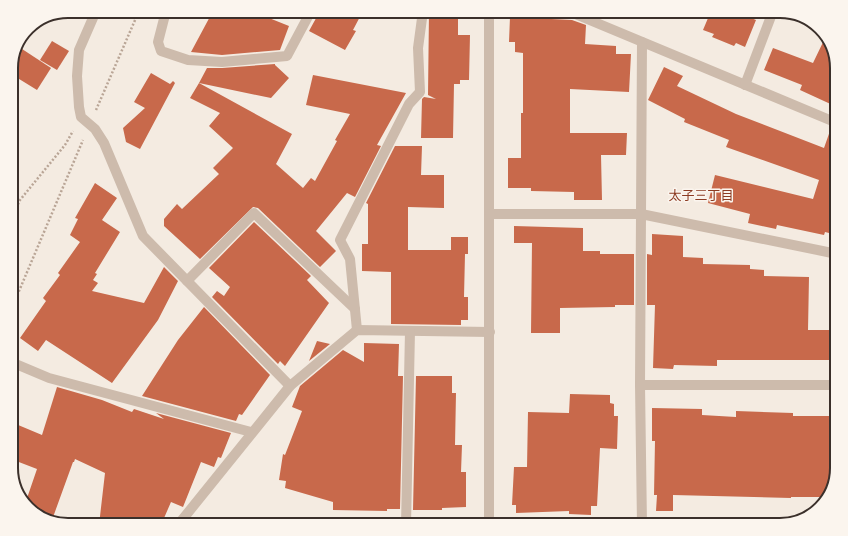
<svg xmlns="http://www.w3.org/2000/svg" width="848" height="536" font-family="'Alegreya Sans','Noto Sans JP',sans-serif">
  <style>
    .building { fill: #c8694b }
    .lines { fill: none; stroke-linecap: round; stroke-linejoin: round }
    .path { stroke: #b9a596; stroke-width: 2.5; stroke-dasharray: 2 2; stroke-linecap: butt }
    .minor { stroke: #cdbbac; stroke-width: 10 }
    .labels { text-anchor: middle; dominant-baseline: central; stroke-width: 3; stroke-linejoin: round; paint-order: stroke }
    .neighbourhood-label { font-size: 13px; fill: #8c3b22; stroke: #fbf5ee }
    .rim { fill: none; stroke: #3b302b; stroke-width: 2 }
  </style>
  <rect width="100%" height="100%" fill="#f4ebe1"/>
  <g class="building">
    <path d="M213,11h47l-1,3 30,12 -9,24 -58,5 -31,-3z"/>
    <path d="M320,11h43l-10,19 3,1 -11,19 -36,-19z"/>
    <path d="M429,11h29v24h12l-1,45h-9v4h-6l-1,54h-32l1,-39 2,-2 12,2 -8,-4z"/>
    <path d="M711,11h23l22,9 -11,27 -9,-4 -2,3 -22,-9 2,-3 -11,-4z"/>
    <path d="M510,17l62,3 14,5 -1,19 31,2v8h15l-2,38 -59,-3v44h57l-1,22h-25l1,45h-28v-8l-43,-1v-3h-23v-30h13v-45h2v-60l-8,-1v-10h-6z"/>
    <path d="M826,36l3,4 8,24v43l-37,-17 2,-5 -38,-15 9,-22 40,15z"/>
    <path d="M52,41l17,10 -12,19 -17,-10z"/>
    <path d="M19,47l32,21 -14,22 -26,-16v-10z"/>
    <path d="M275,64v1l14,13 -18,20 -72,-15 8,-15h15z"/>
    <path d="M664,67l19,9 -6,10 59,28 88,34 7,-20 6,1v106l-12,-3 -1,3 -47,-10 -1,4 -28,-6 2,-9 -42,-11 7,-28 98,24 6,-19 -93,-33 3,-7 -45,-18 1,-3 -37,-19z"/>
    <path d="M151,73l19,11 3,-3 2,2 -35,66 -14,-7 -3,-14 22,-20 -11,-6z"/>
    <path d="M313,75l93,18 -29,52 4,1 -26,51 -8,-4 -31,38 20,20 -16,16 -62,-59 -5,-1 -53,52 -36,-33v-7l13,-15 5,5 37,-35 -6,-6 20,-20 -24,-22 11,-13 -30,-15 9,-15 93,51 -16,30 27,24 8,-10 4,3 22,-40 -2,-1 15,-26 -44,-9z"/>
    <path d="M395,146h27l-1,29h23v33l-36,-1v43h43v-13h17v17h-3l-1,43h4v23h-7v5l-70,-1v-52l-29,-1v-27h6v-40l-2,-1z"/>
    <path d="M95,183l22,15 -15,22 18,12 -25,41 2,1 -4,6 5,3 -6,8 52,12 20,-36 14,14 -20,39 -46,63 -66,-43 -8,11 -18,-13 26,-37 -3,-3 17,-23 -2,-2 22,-31 -10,-7 8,-16 -3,-1z"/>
    <path d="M254,222l57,54 -4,4 22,23 -44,63 -5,-5 -2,3 -66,-67 5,-6 7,5 6,-9 -21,-19z"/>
    <path d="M514,226l69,2v23h17v3h34v51h-19v2l-55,1v25h-29l1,-90h-18z"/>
    <path d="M652,234l31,2v21l20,1v6l47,1v4l14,1v6l45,1 -1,53h29v30h-120v6l-43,-1 -1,4 -20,-1 2,-63h-8v-51l5,1z"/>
    <path d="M204,307l66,68 -28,40 -3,-1 -3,7 -94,-25 36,-56z"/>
    <path d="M317,341l13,3 -21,17z"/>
    <path d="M364,343l35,1 -1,32h5l-3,133h-13v2l-54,-1v-8l-48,-14 1,-7 -7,-1 4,-26 2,1 17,-44 -10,-4 8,-21 43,-36 21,12z"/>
    <path d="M416,376h36v17h4l-1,52h7l-1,27h5v35l-24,1v2h-29z"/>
    <path d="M57,387l45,13 30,12 2,-3 30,10 -8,-6 75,20 -10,25 -3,-1 -4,10 -13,-5 -18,45 -12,-5 -10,23h-62l6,-52 -30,-14 -1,3h-1l-21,58 -15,-4 -12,-12 12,-35 -26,-10v-37l31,13z"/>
    <path d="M570,394l40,1v8l4,1v12h4l-1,33 -17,-1 -3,58h-6v9l-22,-1v-3l-53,2v-8h-4l2,-38h13l1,-55 41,1z"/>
    <path d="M652,408l50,1v6l34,2v-6l57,2v3h44v37h-6l-1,37 -2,7h-37v1l-118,-3v16h-17l1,-16h-3l1,-54h-3z"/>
  </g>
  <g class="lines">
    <g class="path">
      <path d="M96,110l43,-99"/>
      <path d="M11,219l9,-19 45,-55 8,-14"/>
      <path d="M11,310l72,-170"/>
    </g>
    <g class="minor">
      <path d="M96,11l-17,39 -2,26 2,31 2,10 14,12 9,14 39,93 147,150"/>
      <path d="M166,11l-8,31 3,9 27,9 34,2 65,-6 24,-45"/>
      <path d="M489,11v514"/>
      <path d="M568,11l269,112"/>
      <path d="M642,42l-2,343 2,140"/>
      <path d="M745,85l28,-74"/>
      <path d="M490,214h151l196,40"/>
      <path d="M187,281l67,-68 101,96"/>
      <path d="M357,330l-7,-71 -10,-19 69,-136 11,-12 -2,-44 5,-37"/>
      <path d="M11,362l38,16 202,54"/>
      <path d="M640,385h197"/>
      <path d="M181,522l153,3"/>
      <path d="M178,525l112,-139 67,-56 133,2"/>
      <path d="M406,525l4,-194"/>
    </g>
  </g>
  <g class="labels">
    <g class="neighbourhood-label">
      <text x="701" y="196">太子三丁目</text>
    </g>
  </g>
  <path d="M0 0H848V536H0ZM68 18H780A50 50 0 0 1 830 68V468A50 50 0 0 1 780 518H68A50 50 0 0 1 18 468V68A50 50 0 0 1 68 18Z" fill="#fbf5ee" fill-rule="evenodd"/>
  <path class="rim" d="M68 18H780A50 50 0 0 1 830 68V468A50 50 0 0 1 780 518H68A50 50 0 0 1 18 468V68A50 50 0 0 1 68 18Z"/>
</svg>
